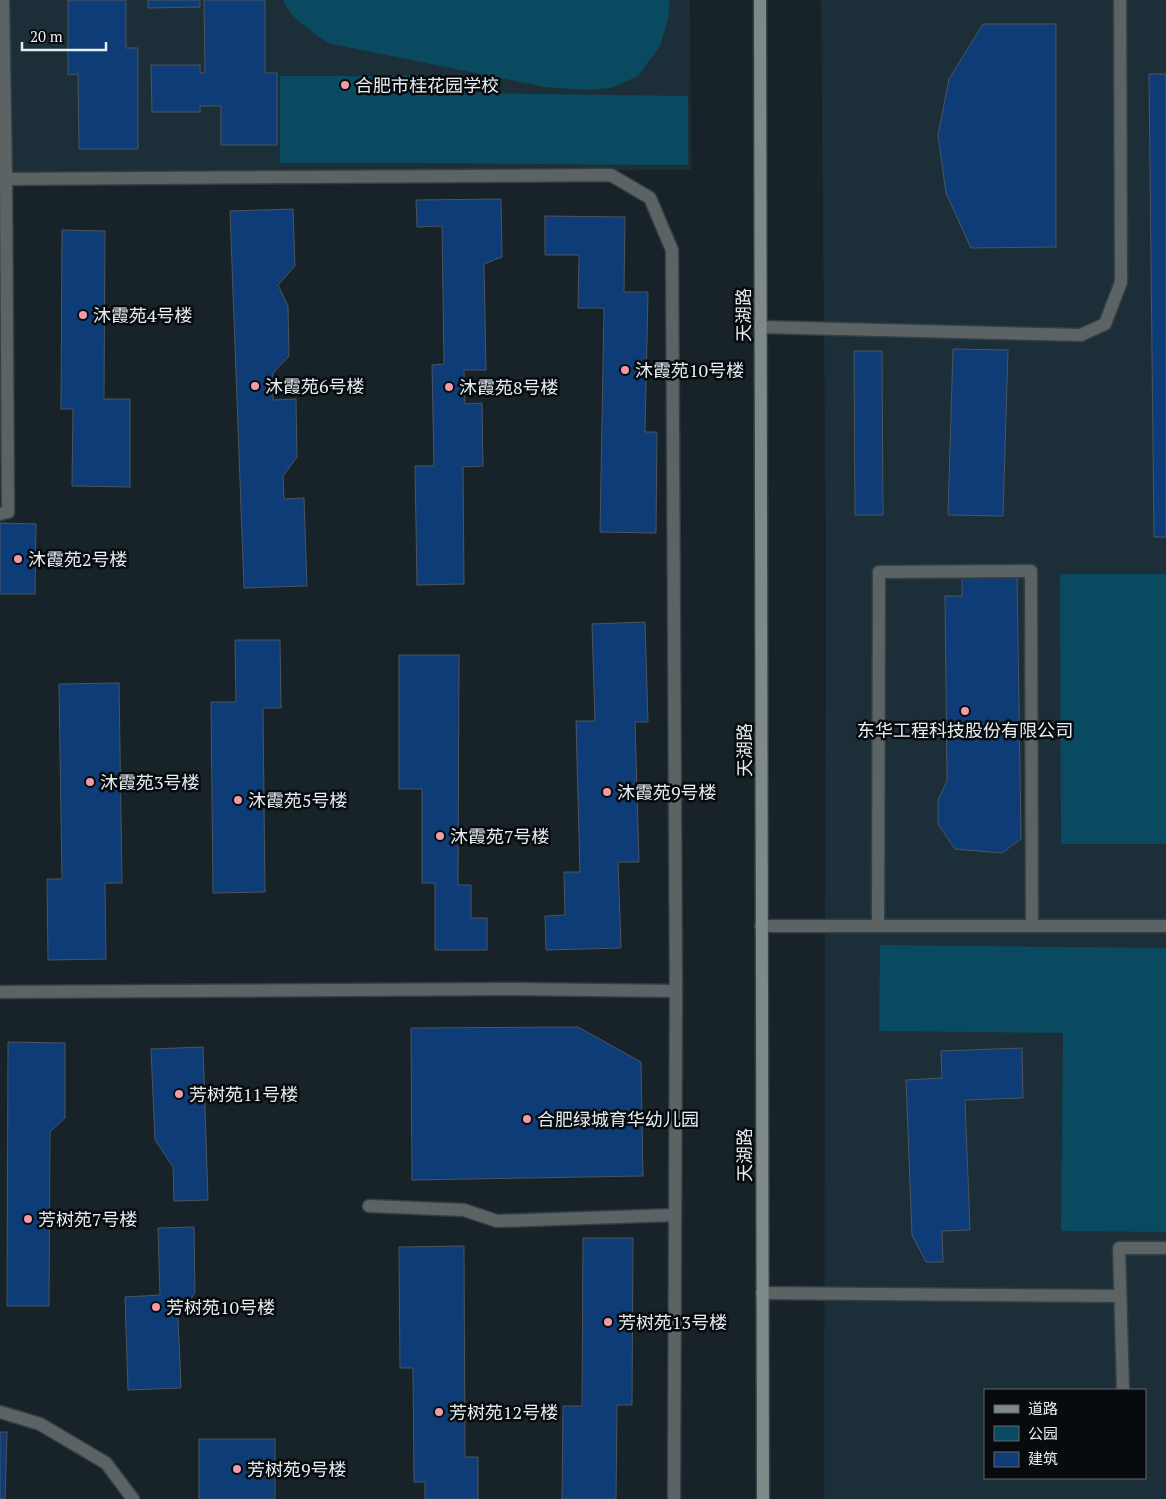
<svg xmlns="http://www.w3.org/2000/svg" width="1166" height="1499" font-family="'PT Serif','Noto Sans SC',serif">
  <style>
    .built { fill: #1c2f38; fill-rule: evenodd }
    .green { fill: #094a61 }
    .building { fill: #0d3c76; stroke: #4d545f }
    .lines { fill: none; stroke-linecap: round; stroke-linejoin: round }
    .lane-casing { stroke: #343f44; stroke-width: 15 }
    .street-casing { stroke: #343f44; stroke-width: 15 }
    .secondary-casing { stroke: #343f44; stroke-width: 15 }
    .lane { stroke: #5c6364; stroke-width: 12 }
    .street { stroke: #5c6364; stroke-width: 12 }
    .secondary { stroke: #7e898a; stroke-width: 12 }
    .poi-dot { fill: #f39aa7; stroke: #070b0e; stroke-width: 2 }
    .labels { text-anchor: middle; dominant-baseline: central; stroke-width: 5; stroke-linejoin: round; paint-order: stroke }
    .poi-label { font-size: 18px; fill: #e6eef2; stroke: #070b0e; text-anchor: start }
    .street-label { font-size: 18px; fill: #e6eef2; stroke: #070b0e }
  </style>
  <rect width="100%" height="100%" fill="#172328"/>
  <g class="built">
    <path d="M0,0h690l1,170 -691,3z"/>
    <path d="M821,0h345v1499h-342l2,-941zM985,1390h160v88h-160z"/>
  </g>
  <g class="green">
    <path d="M283,0h387l-2,19 -8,27 -22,30 -27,12 -26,2 -40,-3 -218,-44c-15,-13 -36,-23 -44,-43z"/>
    <path d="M280,76h143l-13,16 278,4v69c-136,0 -272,-3 -408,-2z"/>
    <path d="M1060,574h106v270h-105z"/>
    <path d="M880,945l286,3v284l-105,-1 2,-198 -184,-2z"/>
  </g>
  <g class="building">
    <path d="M68,0h58v48h12v101h-59l-1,-75 -10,1z"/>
    <path d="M148,0h52v7l-52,1z"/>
    <path d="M204,0h61v73h12v72h-56v-39h-21v6h-48l-1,-47h49v8h5z"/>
    <path d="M983,24h73v223l-85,1 -25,-55 -8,-58 11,-56z"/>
    <path d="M1149,74h17v463h-12z"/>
    <path d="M501,199l1,58 -18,7 2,106h-22l1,34 17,-1 1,63 -20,1 1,117 -47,1 -2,-119h19l-2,-101 12,-1 -2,-138 -25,1 -1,-27z"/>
    <path d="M293,209l2,57 -17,19 10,21 1,50 -16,17v27l23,-1 1,58 -14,19 1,23 20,-1 3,88 -63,2 -14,-377z"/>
    <path d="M545,216l80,1 -1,75h24l-3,140h12l-1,101 -56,-1 4,-224h-26l1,-53h-34z"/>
    <path d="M62,230l43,1 -1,168h26v88l-58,-1 1,-77h-12z"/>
    <path d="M953,349l55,1 -5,166 -55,-1z"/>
    <path d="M854,351h28l1,164h-28z"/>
    <path d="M0,523l36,1 -1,70h-35z"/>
    <path d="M1017,576l4,263 -19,14 -47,-4 -17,-25v-24l9,-19 -2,-185h17v-19z"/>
    <path d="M645,622l3,100h-13l4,140h-21l3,86 -75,2 -1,-34 20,-1 -1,-43h16l-4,-151h19l-3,-97z"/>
    <path d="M235,640h45l1,68h-18l2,184 -52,1 -2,-191h25z"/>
    <path d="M399,655h60l-1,230h13v33h16v32h-52v-67h-13v-94h-23z"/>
    <path d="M119,683l3,200h-17l1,76 -58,1 -1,-81h15l-3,-195z"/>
    <path d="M578,1027l63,35 2,114 -231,4 -1,-152z"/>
    <path d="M8,1042l57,1v75l-15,14 -1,174h-42z"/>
    <path d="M203,1047l5,153 -34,1 -1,-34 -18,-27 -4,-91z"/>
    <path d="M1022,1048l1,50 -58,2 5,130 -28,1 1,31h-17l-14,-27 -6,-155 36,-2 -1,-27z"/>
    <path d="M194,1227l1,66 -17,25 3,70 -53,2 -3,-93 35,-2 -2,-67z"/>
    <path d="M583,1238h50l-1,167h-15l-1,94h-54l1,-93h19z"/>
    <path d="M464,1246l1,211h13v42h-53v-17h-11l-1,-114h-13l-1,-121z"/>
    <path d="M0,1432h7l-2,67h-5z"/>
    <rect x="199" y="1439" width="76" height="60"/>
  </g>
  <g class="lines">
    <g class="lane-casing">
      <g id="lane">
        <path d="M760,327l321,8 24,-11 16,-42 -1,-282"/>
        <path d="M761,926h405"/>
        <path d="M878,926l1,-354 152,-1 1,355"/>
        <path d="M762,1293l358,3"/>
        <path d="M1123,1390l-4,-142h47"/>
      </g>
    </g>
    <g class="street-casing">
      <g id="street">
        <path d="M6,179l605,-4 39,23 22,52 4,741 -2,508"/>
        <path d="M0,514l8,-2 -2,-333 -3,-179"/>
        <path d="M0,992l515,-3 161,2"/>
        <path d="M369,1206l95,4 33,11 178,-6"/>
        <path d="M0,1412l40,12 66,39 27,36"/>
      </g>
    </g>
    <g class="secondary-casing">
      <path id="secondary" d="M760,0l3,1499"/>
    </g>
    <use href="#lane" class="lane"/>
    <use href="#street" class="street"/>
    <use href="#secondary" class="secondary"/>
  </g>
  <g class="poi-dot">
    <circle cx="345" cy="85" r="5"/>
    <circle cx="83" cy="315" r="5"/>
    <circle cx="625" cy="370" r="5"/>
    <circle cx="255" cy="386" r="5"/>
    <circle cx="449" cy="387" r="5"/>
    <circle cx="18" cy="559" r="5"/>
    <circle cx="965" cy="711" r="5"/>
    <circle cx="90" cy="782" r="5"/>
    <circle cx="607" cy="792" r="5"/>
    <circle cx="238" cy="800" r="5"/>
    <circle cx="440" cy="836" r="5"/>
    <circle cx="179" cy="1094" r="5"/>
    <circle cx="527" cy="1119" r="5"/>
    <circle cx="28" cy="1219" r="5"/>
    <circle cx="156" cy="1307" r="5"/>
    <circle cx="608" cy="1322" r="5"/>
    <circle cx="439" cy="1412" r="5"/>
    <circle cx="237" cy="1469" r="5"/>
  </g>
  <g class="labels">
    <g class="poi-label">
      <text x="355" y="85">合肥市桂花园学校</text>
      <text x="93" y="315">沐霞苑4号楼</text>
      <text x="635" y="370">沐霞苑10号楼</text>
      <text x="265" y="386">沐霞苑6号楼</text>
      <text x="459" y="387">沐霞苑8号楼</text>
      <text x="28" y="559">沐霞苑2号楼</text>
      <text x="965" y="730" text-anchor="middle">东华工程科技股份有限公司</text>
      <text x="100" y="782">沐霞苑3号楼</text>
      <text x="617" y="792">沐霞苑9号楼</text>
      <text x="248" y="800">沐霞苑5号楼</text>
      <text x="450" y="836">沐霞苑7号楼</text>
      <text x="189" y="1094">芳树苑11号楼</text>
      <text x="537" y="1119">合肥绿城育华幼儿园</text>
      <text x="38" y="1219">芳树苑7号楼</text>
      <text x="166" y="1307">芳树苑10号楼</text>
      <text x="618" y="1322">芳树苑13号楼</text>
      <text x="449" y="1412">芳树苑12号楼</text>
      <text x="247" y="1469">芳树苑9号楼</text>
    </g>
    <g class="street-label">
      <text transform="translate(743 315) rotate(-90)">天湖路</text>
      <text transform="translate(744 750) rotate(-90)">天湖路</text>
      <text transform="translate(744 1155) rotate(-90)">天湖路</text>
    </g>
  </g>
  <rect x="984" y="1389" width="162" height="90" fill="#070b0e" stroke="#606669"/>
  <rect x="994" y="1405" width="25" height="8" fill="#7e898a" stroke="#606669"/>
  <text x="1028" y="1414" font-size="15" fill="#e6eef2">道路</text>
  <rect x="994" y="1426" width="25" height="15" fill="#094a61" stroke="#606669"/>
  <text x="1028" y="1439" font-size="15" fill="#e6eef2">公园</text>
  <rect x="994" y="1452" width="25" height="15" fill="#0d3c76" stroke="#606669"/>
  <text x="1028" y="1464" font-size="15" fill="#e6eef2">建筑</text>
  <path d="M22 42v8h84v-8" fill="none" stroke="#e6eef2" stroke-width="2.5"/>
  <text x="30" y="42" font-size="15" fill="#e6eef2" stroke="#070b0e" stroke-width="4" paint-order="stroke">20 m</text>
</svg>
